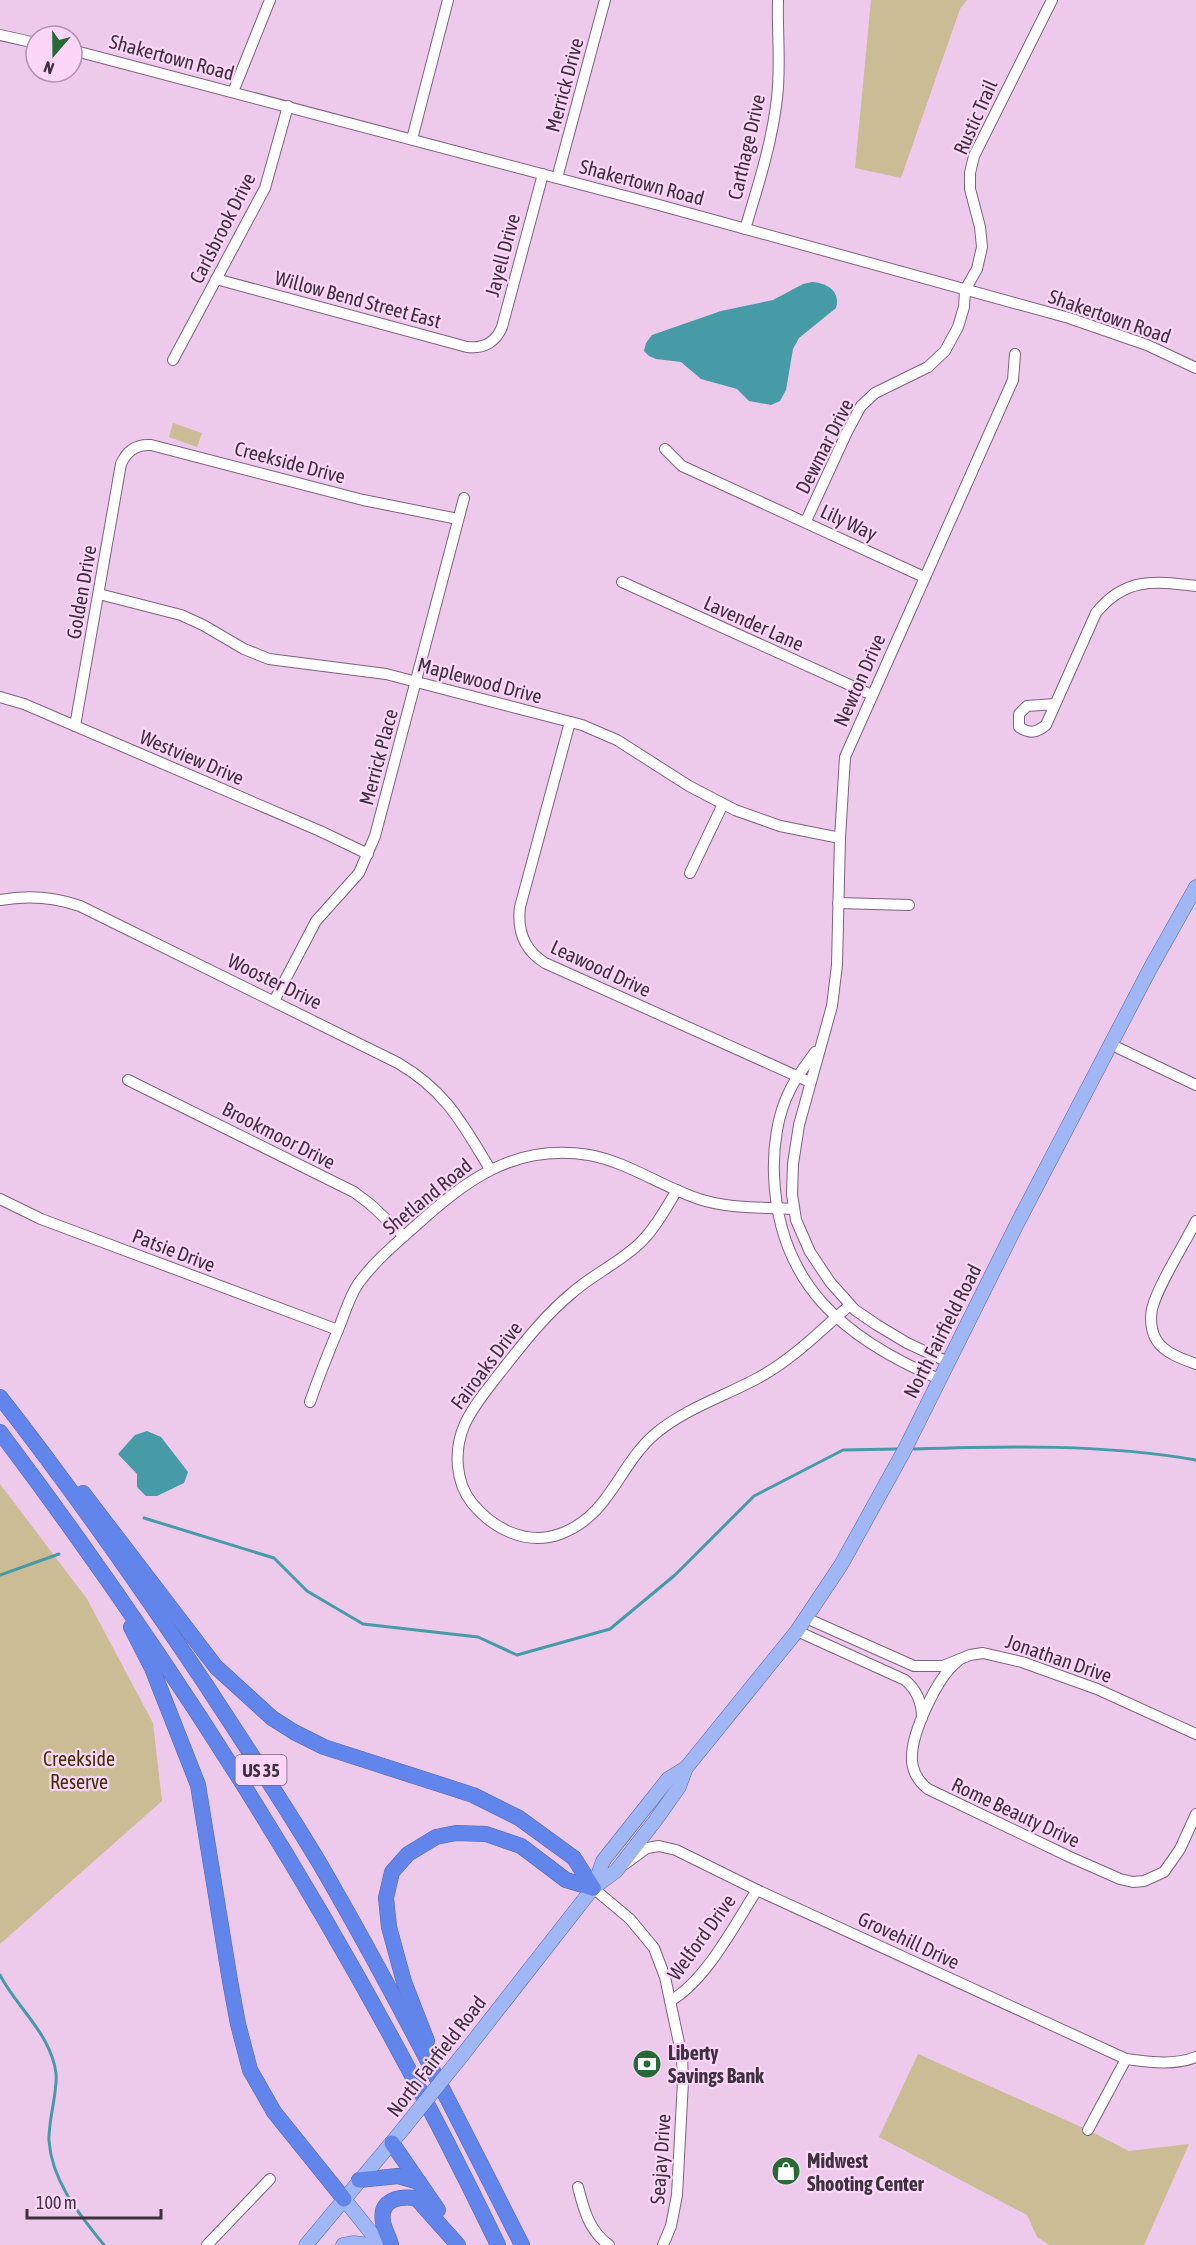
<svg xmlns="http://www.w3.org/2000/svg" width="1196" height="2245" font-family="'Asap Condensed',sans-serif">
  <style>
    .green { fill: #ccbc96 }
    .water { fill: #469ba6 }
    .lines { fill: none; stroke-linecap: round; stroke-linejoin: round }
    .stream { stroke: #469ba6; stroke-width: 3 }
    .minor-casing { stroke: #816180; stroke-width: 12 }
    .major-casing { stroke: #5567af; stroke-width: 15 }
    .highway-casing { stroke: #5567af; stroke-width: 16 }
    .minor { stroke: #fff; stroke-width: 10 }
    .major { stroke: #a1b6f4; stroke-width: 14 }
    .highway { stroke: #6285ec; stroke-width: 15 }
    .major-bridge-casing { stroke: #5567af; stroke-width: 15; stroke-linecap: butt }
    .major-bridge { stroke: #a1b6f4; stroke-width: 14 }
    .labels { text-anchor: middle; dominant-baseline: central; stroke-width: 4.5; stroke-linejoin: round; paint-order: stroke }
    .shield { fill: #fbd6f9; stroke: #776276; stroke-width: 1.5 }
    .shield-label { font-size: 18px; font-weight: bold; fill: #3e303e }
    .street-label { font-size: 20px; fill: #3e303e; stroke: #fbd6f9 }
    .park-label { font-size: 20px; fill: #413000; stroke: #fbd6f9 }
    .poi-label { font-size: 20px; font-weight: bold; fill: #3e303e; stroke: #fbd6f9; text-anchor: start }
  </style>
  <rect width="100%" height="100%" fill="#edc9eb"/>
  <g class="green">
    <path d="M871,0h96l-7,9 -59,169 -46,-10z"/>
    <path d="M173,423l29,10 -5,14 -28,-10z"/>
    <path d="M0,1484l87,115 66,124 9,78 -162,143z"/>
    <path d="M918,2054l170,76 41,21 60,-7 -45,101h-95l-12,-8 -10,-22 -148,-78z"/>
  </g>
  <g class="water">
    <path d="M812,282c15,1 29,9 24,26l-37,30 -6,11 -7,41 -6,11 -9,4 -22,-4 -12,-12 -36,-10 -20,-17 -25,-3 -7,-3 -5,-5 2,-8 6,-8 69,-24 52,-11 30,-16z"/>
    <path d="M147,1431l14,6 27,35 -4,11 -27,13h-11l-9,-9v-13l-19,-20 17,-19z"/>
  </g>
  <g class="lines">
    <g class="stream">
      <path d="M914,1449c93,-3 190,-5 282,11"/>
      <path d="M144,1518l130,40 33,33 56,33 115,13 39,18 93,-26 65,-54 79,-79 89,-46 53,-1"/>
      <path d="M0,1575l59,-21"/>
      <path d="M0,1975c17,33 51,59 56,98 2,18 -8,48 -7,68 3,41 31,74 55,104"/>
    </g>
    <g class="minor-casing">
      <g id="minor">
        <path d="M0,35l36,8"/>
        <path d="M72,50l587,155 410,113 78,27 49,23"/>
        <path d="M233,92l37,-92"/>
        <path d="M412,139l36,-139"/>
        <path d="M557,178l48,-178"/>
        <path d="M745,229c13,-43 27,-86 32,-131 4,-33 0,-66 1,-98"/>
        <path d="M216,279l251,68c17,2 29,-5 35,-20l41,-153"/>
        <path d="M173,360l92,-172 23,-82"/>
        <path d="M665,449l17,17 242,111"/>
        <path d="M806,521l41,-89 14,-26 14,-13 53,-26 17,-16 13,-24 6,-20 1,-17 12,-21 5,-22 -2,-20 -10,-38v-16l4,-17 78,-156"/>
        <path d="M622,582l250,113"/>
        <path d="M99,594l82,21 22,10 41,24 25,10 117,15 196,51 35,15 72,46 46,24 45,16 60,12"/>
        <path d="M0,697l24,7 296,127 48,23"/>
        <path d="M1055,704l-28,2 -8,8v13c11,7 17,6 27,-2l50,-112c29,-36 58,-32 100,-27"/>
        <path d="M570,722l-50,185c-3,24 4,43 25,56l265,119"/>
        <path d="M75,726l46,-262c6,-14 16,-20 30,-19l212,55 95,19"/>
        <path d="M690,873l33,-69"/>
        <path d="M0,900c28,-5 54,-3 80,6l318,157c48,28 64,60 92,106"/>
        <path d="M838,903l71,2"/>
        <path d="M274,1001l42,-80 43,-48 16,-37 89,-338"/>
        <path d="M1112,1045l84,40"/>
        <path d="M815,1052c-8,12 -19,25 -25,38 -13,25 -17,58 -16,85 4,110 71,164 165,204"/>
        <path d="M128,1080l226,112 16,12 34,32"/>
        <path d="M677,1190c-11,18 -21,37 -36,52 -20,20 -48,32 -69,51 -28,23 -50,52 -73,81 -12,16 -27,33 -35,52 -10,24 -9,56 8,77 21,26 55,43 88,31 50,-18 58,-68 95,-100 31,-26 68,-37 103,-56 35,-19 62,-47 92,-73"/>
        <path d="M0,1199l41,20 297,111"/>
        <path d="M1196,1221c-12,24 -38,64 -44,88 -2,10 -1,23 5,32 8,12 25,18 39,23"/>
        <path d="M948,1362l-41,-19 -30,-18 -22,-15 -25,-28 -20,-30 -14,-32 -4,-26 1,-30 6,-39 33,-119 5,-41 3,-127 5,-81 168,-377 2,-26"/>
        <path d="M310,1402c9,-26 19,-51 30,-77 5,-13 10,-29 18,-41 15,-21 35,-38 54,-55 53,-48 101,-86 177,-74 39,7 73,32 110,44 29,10 64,8 94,10"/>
        <path d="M806,1618l108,48h29l27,-11 13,-2 39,9 75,27 99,45"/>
        <path d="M797,1631l108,49c12,10 17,22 17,38"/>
        <path d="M958,1661c-21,16 -48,74 -46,100 1,12 7,21 16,28l142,68 50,22 13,3 11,-1 20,-9 16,-23 16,-35"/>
        <path d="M625,1864l22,-16 12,-2 17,4 81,40 369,169c23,3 48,7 70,-2"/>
        <path d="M593,1888l37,31 24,29 11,29 17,80 1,24 -6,114 -6,31 -8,19"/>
        <path d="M670,2001c36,-20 65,-77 87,-111"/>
        <path d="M1088,2130l38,-71"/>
        <path d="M578,2187c6,23 11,44 31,58"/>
        <path d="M207,2245l63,-66"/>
      </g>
    </g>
    <g class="major-casing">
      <g id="major">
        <path d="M594,1886l9,-25 65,-82 18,-11"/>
        <path d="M464,2053l129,-165 23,-17 39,-50 24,-34 7,-19 111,-137 44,-66 63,-114 113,-227 134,-257 45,-80"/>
        <path d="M344,2199l37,46"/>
        <path d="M306,2245l97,-116"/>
        <path d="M343,2245l11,-2 15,2"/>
      </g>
    </g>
    <g class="highway-casing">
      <g id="highway">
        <path d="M0,1397c72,92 139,188 204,285 39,60 79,120 116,182 72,124 137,253 202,381"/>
        <path d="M0,1432c192,255 360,526 498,813"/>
        <path d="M83,1493l133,174 56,51 22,14 30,15 149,48 46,23 55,40 19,30"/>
        <path d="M131,1627l21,41 46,117 32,196 8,43 12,46 24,42 70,87"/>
        <path d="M427,2041l-23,-59 -15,-55 -3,-29 6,-26 16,-18 28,-17 20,-4 30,1 35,12 45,34 27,8"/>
        <path d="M392,2143l46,67"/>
        <path d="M359,2180l39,-4 21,6"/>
        <path d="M391,2245c-2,-8 -7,-16 -8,-23 -4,-23 17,-26 33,-24l42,47"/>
      </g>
    </g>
    <use href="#minor" class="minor"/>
    <use href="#major" class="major"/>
    <use href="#highway" class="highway"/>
    <g class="major-bridge-casing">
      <path id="major-bridge" d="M403,2129l61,-76"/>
    </g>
    <use href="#major-bridge" class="major-bridge"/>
  </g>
  <defs>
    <g id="bank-disc" transform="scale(1.5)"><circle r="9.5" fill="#276a35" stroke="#fbd6f9"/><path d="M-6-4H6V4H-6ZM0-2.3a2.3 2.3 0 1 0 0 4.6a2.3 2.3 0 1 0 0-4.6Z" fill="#fff"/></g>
    <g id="shop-disc" transform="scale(1.5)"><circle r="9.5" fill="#276a35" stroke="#fbd6f9"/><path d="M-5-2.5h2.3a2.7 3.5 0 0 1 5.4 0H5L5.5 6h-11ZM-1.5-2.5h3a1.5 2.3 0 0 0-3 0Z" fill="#fff"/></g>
  </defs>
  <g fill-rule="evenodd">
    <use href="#bank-disc" x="647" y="2064"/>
    <use href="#shop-disc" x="786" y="2171"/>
  </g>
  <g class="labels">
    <rect class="shield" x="235.5" y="1755" width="51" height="30" rx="4.5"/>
    <g class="shield-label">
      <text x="261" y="1770">US 35</text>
    </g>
    <g class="street-label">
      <text transform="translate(172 57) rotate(15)">Shakertown Road</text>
      <text transform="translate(564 85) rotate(-75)">Merrick Drive</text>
      <text transform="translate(975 117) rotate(-66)">Rustic Trail</text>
      <text transform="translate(746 147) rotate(-77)">Carthage Drive</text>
      <text transform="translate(642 182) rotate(15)">Shakertown Road</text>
      <text transform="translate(222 228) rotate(-63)">Carlsbrook Drive</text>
      <text transform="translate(502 255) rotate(-75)">Jayell Drive</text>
      <text transform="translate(358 299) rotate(15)">Willow Bend Street East</text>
      <text transform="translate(1110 316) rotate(19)">Shakertown Road</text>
      <text transform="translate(824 446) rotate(-63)">Dewmar Drive</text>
      <text transform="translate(290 462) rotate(15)">Creekside Drive</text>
      <text transform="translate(849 522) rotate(25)">Lily Way</text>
      <text transform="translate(81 592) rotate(-80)">Golden Drive</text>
      <text transform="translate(754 623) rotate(24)">Lavender Lane</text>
      <text transform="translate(480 680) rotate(15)">Maplewood Drive</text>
      <text transform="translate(859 680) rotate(-66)">Newton Drive</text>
      <text transform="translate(192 757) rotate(23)">Westview Drive</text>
      <text transform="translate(378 757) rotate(-75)">Merrick Place</text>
      <text transform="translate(601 968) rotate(25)">Leawood Drive</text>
      <text transform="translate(275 981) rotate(26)">Wooster Drive</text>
      <text transform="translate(279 1135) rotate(27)">Brookmoor Drive</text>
      <text transform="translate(427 1196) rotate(-39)">Shetland Road</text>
      <text transform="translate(174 1250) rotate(21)">Patsie Drive</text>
      <text transform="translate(942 1331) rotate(-63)">North Fairfield Road</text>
      <text transform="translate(486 1365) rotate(-53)">Fairoaks Drive</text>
      <text transform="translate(1059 1658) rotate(19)">Jonathan Drive</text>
      <text transform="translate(1016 1812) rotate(25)">Rome Beauty Drive</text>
      <text transform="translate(701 1937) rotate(-54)">Welford Drive</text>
      <text transform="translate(909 1940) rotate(25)">Grovehill Drive</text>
      <text transform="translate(436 2056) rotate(-52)">North Fairfield Road</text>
      <text transform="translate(660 2159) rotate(-86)">Seajay Drive</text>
    </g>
    <g class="park-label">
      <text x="79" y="1758">Creekside<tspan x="79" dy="23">Reserve</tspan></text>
    </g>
    <g class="poi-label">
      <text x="668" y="2052">Liberty<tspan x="668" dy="23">Savings Bank</tspan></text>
      <text x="807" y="2160">Midwest<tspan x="807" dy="23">Shooting Center</tspan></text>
    </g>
  </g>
  <g transform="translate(54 54) rotate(200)"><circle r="28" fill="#fbd6f9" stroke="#af94ae" stroke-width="1.5"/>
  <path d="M0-4.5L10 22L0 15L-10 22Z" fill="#276a35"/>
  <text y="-9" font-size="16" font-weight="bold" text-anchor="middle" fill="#3e303e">N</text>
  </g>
  <path d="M27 2209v9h134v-9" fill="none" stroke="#3e303e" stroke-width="3"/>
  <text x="36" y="2209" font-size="18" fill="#3e303e" stroke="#fbd6f9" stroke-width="4.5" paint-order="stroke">100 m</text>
</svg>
